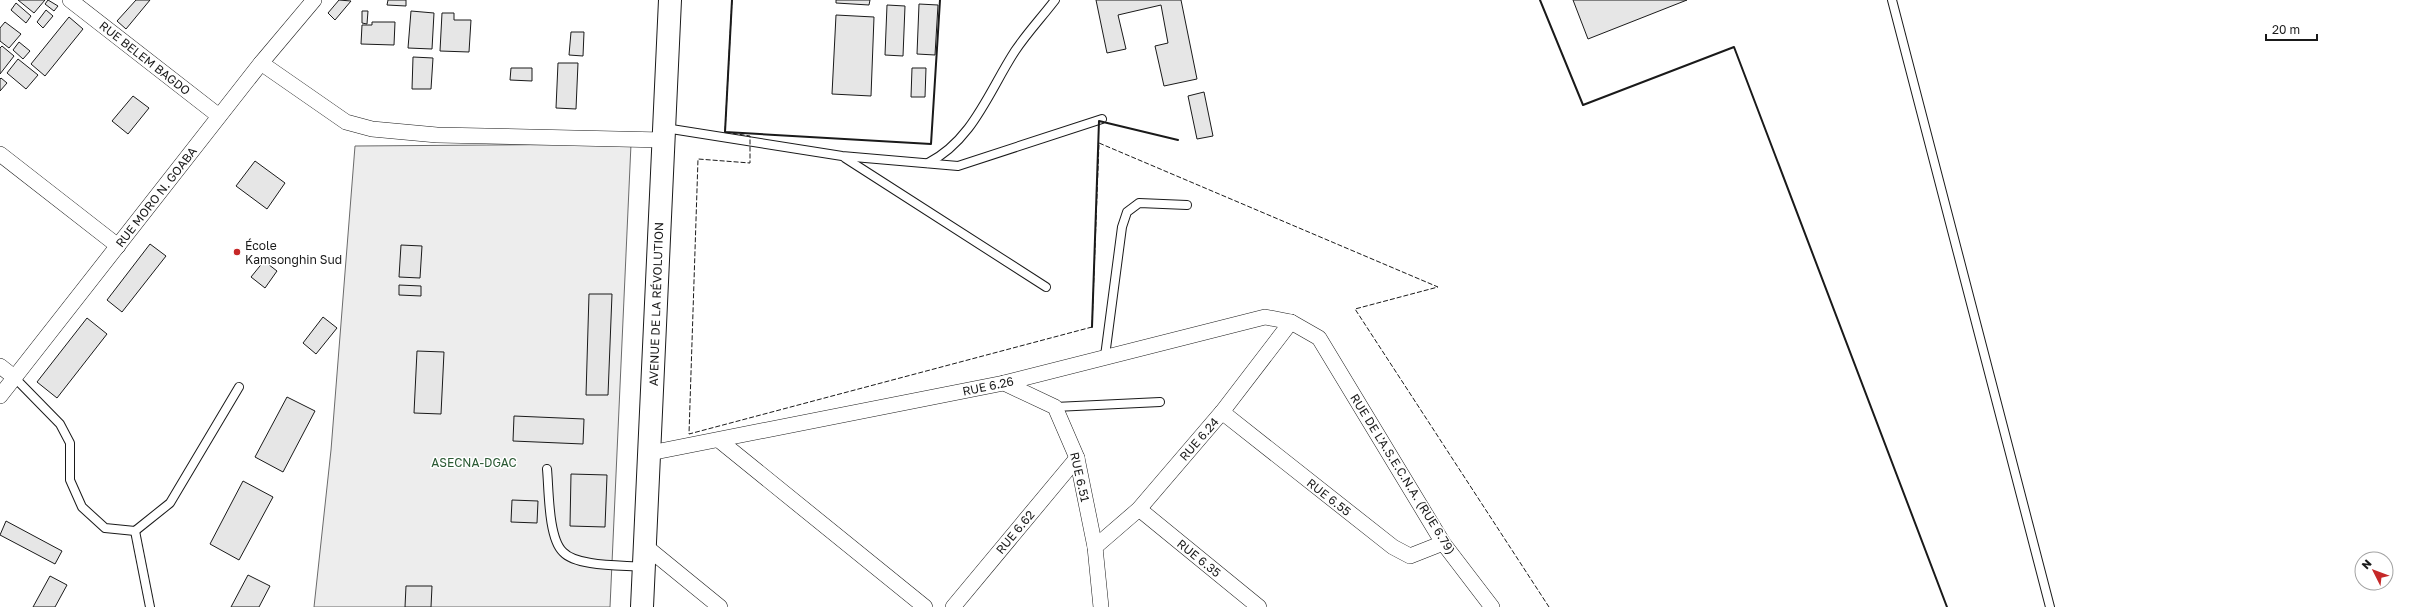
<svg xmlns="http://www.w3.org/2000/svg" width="2410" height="607" font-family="'Golos Text',sans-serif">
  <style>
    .built { fill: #ededed; stroke: #6a6a6a }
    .building { fill: #e6e6e6; stroke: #1a1a1a }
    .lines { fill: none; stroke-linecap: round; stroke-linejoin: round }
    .lane-casing { stroke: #1a1a1a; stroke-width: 10 }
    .street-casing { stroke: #1a1a1a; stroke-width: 16 }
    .primary-casing { stroke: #1a1a1a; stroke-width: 24 }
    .lane { stroke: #fff; stroke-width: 8 }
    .street { stroke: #fff; stroke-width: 15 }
    .primary { stroke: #fff; stroke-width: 22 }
    .fence { stroke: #1a1a1a; stroke-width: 1; stroke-dasharray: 5 2; stroke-linecap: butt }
    .wall { stroke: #1a1a1a; stroke-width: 2 }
    .poi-dot { fill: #c62828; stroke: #fff; stroke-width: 1.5 }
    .labels { text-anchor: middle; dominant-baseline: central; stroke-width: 3; stroke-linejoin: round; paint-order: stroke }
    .street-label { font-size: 12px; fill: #1a1a1a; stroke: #fff }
    .poi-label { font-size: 12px; fill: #1a1a1a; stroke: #fff; text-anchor: start }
    .park-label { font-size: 12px; fill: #2b5a34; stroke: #fff }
  </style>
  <rect width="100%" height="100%" fill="#fff"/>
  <path class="built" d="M631,144l-21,463h-296l17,-157 24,-304z"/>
  <g class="building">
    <path d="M18,0h27l-11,13z"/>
    <path d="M48,0l10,6 -4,5 -9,-7z"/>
    <path d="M136,0h14l-24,29 -9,-8z"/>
    <path d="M339,0l12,1 -16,19 -7,-7z"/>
    <path d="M388,0h18v6l-19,-1z"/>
    <path d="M836,0h34l-1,5 -33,-2z"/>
    <path d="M1096,0h85l16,79 -33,7 -9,-40 13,-3 -7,-38 -43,10 8,34 -19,4z"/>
    <path d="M1573,0h114l-99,39z"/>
    <path d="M16,3l15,13 -5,7 -15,-13z"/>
    <path d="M919,4l19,1 -3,50 -18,-1z"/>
    <path d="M887,5l18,1 -2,50 -18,-1z"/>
    <path d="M46,10l7,6 -10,12 -6,-6z"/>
    <path d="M362,11h6l-1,13 -5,-1z"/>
    <path d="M411,11l23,2 -2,36 -24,-1z"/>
    <path d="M442,13h12v7h17l-2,32 -29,-1z"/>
    <path d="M836,15l38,2 -3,79 -39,-2z"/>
    <path d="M69,17l14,12 -38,47 -14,-12z"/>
    <path d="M5,22l16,12 -12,14 -9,-7v-13z"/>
    <path d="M372,22h23l-1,23 -33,-1 1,-19h10z"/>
    <path d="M571,32h13l-1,24 -14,-1z"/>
    <path d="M19,42l11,9 -7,8 -10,-9z"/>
    <path d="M2,46l12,10 -14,18v-26z"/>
    <path d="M413,57l20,1 -2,31h-19z"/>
    <path d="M18,59l20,16 -12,14 -19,-16z"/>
    <path d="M558,63h20l-2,46 -20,-1z"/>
    <path d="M511,68h21v13l-22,-1z"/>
    <path d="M912,68h14l-1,29h-14z"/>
    <path d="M1,78l6,5 -7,8v-12z"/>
    <path d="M1204,92l9,44 -16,3 -9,-43z"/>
    <path d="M133,96l16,12 -21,26 -16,-13z"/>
    <path d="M255,161l30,22 -18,26 -31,-23z"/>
    <path d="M150,244l16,12 -44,56 -15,-12z"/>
    <path d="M401,245l21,1 -2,32 -21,-1z"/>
    <path d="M264,261l13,10 -12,17 -14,-11z"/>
    <path d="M399,285l22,1v10l-22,-1z"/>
    <path d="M589,294h23l-4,101h-22z"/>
    <path d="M323,317l14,11 -21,26 -13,-11z"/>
    <path d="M87,318l20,16 -50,64 -20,-16z"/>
    <path d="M417,351l27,1 -3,62 -27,-1z"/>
    <path d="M287,397l28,14 -32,61 -28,-15z"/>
    <path d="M514,416l70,3 -1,25 -70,-3z"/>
    <path d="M571,474l36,1 -2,52 -35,-1z"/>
    <path d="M243,481l30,16 -34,63 -29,-16z"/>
    <path d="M512,500l26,1 -1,22 -26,-1z"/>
    <path d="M6,521l56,30 -7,13 -55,-29z"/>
    <path d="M248,575l22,11 -11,21h-28z"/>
    <path d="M50,576l17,9 -12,22h-22z"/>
    <path d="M406,586h26l-1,21h-26z"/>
  </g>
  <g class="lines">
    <g class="lane-casing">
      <g id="lane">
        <path d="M1892,0l158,607"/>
        <path d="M665,128l177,28 116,10 144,-47"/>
        <path d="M845,158l201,129"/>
        <path d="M928,163c45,-23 61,-72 87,-112 12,-18 27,-34 40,-51"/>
        <path d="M1105,356l17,-129 5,-15 12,-9 48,2"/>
        <path d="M14,377l46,47 10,19v37l12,27 23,21 30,3 35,-28 69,-116"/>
        <path d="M1055,407l105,-5"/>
        <path d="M547,469c2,20 1,69 16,83 14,15 60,13 80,15"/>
        <path d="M135,531l15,76"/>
      </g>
    </g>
    <g class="street-casing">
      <g id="street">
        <path d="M70,0l149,116"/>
        <path d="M261,63l85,59 26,7 65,6 226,5"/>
        <path d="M0,154l118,92"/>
        <path d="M0,366l14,11"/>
        <path d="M1004,383l51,24 22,51 18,89 6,60"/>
        <path d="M0,396l261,-333 53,-63"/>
        <path d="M1222,412l171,135 17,9 33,-13"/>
        <path d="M720,441l205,166"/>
        <path d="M650,453l354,-70 261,-66 26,5 28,16 124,205 49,64"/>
        <path d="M1139,509l120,98"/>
        <path d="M644,545l76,62"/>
        <path d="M1095,547l44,-38 83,-97 69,-90"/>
        <path d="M953,607l124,-149"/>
      </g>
    </g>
    <g class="primary-casing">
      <path id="primary" d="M642,607l28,-607"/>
    </g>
    <use href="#lane" class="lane"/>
    <use href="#street" class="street"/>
    <use href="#primary" class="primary"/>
    <path class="fence" d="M732,0l-7,132 25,4v27l-52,-4 -9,275 403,-107 7,-184 339,144 -83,22 194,298"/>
    <g class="wall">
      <path d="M732,0l-7,132 206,12 9,-144"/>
      <path d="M1540,0l43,105 151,-58 213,560"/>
      <path d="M1092,327l7,-206 79,19"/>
    </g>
  </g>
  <circle class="poi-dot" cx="237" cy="252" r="4"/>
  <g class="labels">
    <g class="street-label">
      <text transform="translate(145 58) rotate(38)">RUE BELEM BAGDO</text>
      <text transform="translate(156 197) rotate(-52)">RUE MORO N. GOABA</text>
      <text transform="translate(656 304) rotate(-88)">AVENUE DE LA RÉVOLUTION</text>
      <text transform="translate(988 386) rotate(-12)">RUE 6.26</text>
      <text transform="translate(1199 439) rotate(-49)">RUE 6.24</text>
      <text transform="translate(1403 474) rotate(58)">RUE DE L'A.S.E.C.N.A. (RUE 6.79)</text>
      <text transform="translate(1080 477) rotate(77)">RUE 6.51</text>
      <text transform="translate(1329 497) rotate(38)">RUE 6.55</text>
      <text transform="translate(1015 532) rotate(-50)">RUE 6.62</text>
      <text transform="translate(1199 558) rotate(39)">RUE 6.35</text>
    </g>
    <g class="poi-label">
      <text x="245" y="245">École<tspan x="245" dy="14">Kamsonghin Sud</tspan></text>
    </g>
    <g class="park-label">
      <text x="474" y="462">ASECNA-DGAC</text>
    </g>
  </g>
  <g transform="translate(2374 571) rotate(312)"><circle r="19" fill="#ffffff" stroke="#a3a3a3"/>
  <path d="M0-3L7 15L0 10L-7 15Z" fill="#c62828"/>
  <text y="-6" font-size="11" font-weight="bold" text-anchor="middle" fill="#1a1a1a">N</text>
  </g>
  <path d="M2266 34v6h51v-6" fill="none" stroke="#1a1a1a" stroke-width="2"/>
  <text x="2272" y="34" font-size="12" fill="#1a1a1a" stroke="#ffffff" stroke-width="3" paint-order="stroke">20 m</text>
</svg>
